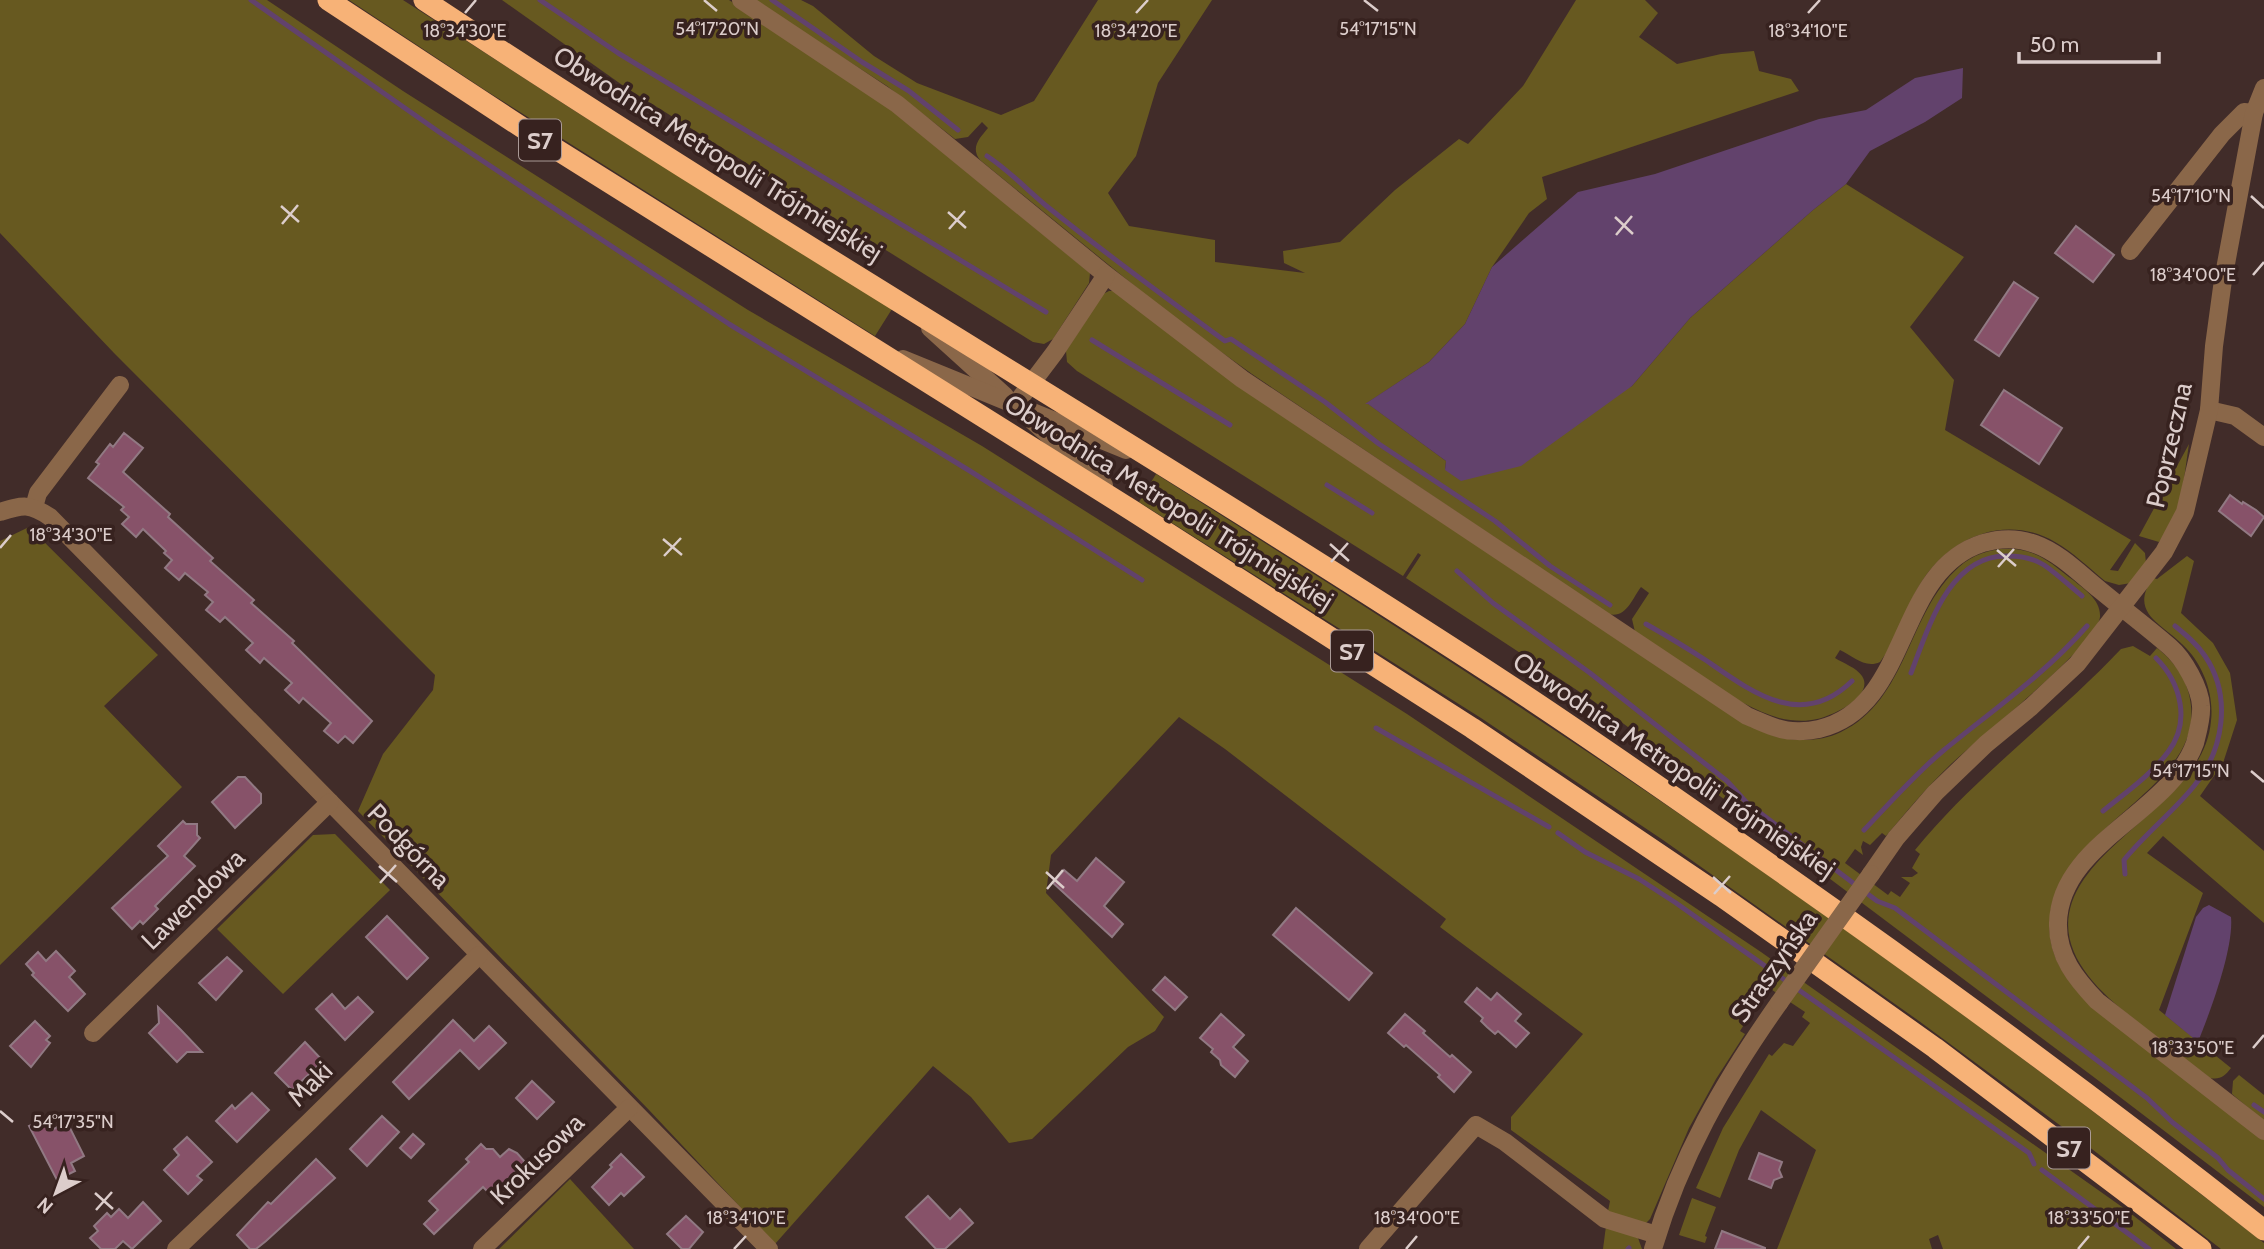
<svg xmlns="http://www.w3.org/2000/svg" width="2264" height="1249" font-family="Cabin,sans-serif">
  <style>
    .green { fill: #675920 }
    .water { fill: #62426c }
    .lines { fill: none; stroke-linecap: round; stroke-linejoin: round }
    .stream { stroke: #62426c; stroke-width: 5 }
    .building { fill: #875269; stroke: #917983; stroke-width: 2 }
    .minor { stroke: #8a6749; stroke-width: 18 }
    .highway { stroke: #f7b277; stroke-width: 21 }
    .minor-bridge { stroke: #8a6749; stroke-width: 18 }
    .ticks { fill: none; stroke: #dccdcb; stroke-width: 2.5 }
    .labels { text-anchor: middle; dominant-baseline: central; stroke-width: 7; stroke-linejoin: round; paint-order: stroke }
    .shield { fill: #37221f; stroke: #aa9a97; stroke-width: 2 }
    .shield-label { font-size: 24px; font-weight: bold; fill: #dccdcb }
    .street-label { font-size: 26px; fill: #dccdcb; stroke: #37221f }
    .ticks-label { font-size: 18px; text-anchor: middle; fill: #dccdcb; stroke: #37221f; stroke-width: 7; stroke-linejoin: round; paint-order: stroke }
  </style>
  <rect width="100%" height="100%" fill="#412c29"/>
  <g class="green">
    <path d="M0,0h267l136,91 345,219 234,136 425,268 354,238 364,257 51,40h-233l-5,-14 -9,4 3,10h-155l39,-99 -55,-40 -22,40 -19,48 -24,-10 27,-60 46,-74 3,2 12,-13 9,3 17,-23 -8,-6 3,-5 -45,-30 -18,24 8,9 -10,16 5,3 -29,45 -27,49 -39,91 -5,5 -38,-8 3,-15 -99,-71v-13l72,-83 -143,-107 6,-8 -221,-170 -46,-32 -128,138 -5,38 118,124 -9,14 -27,16 -96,92 -23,4 -38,-46 -38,-31 -158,178 -126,-134 -291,-299 25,-57 50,-64 2,-15 -321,-322 -114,-120z"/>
    <path d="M349,0h54l175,113 314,196 -17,27 -390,-246z"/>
    <path d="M502,0h227l133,86 228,187 -1,10 -36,56 -9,5 -11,-2 -408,-255z"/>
    <path d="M754,0h47l12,6 61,50 43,27 84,32 33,-14 64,-101h114l-54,83 -22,73 -28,37 21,33 86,14v22l90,11 -21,-10 -1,-12 57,-9 55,-52 64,-51 9,5 55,-58 53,-86h69l13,13 -19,24 38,27 44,-10 33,-3 5,20 32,8 8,12 -257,86 5,22 -18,14 -37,54 -27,57 -36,38 -62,41 79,58 -1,9 187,-84 58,-68 123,-108 33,-26 118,73 -54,70 44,53 -9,50 186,110 -21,30 8,1 17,-28 10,10 1,10 -15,20 -12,2 -14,-4c-16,-13 -32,-29 -50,-39 -51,-30 -109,-3 -136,44 -14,23 -23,56 -39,76 -15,7 -27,-6 -40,-12l-5,8c8,5 22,10 27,18 13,20 -30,40 -45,43 -12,3 -25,2 -38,-1 -47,-14 -102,-58 -144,-86l-3,-13 17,-26 -8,-6c-9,12 -15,32 -33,27l-356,-240 -78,-56 -194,-158c-10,-13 0,-22 8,-32l-6,-6 -14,15 -13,2 -68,-53z"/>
    <path d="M1109,291h7l658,445c22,6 46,6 67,-4 67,-32 66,-119 118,-165 21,-19 54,-24 80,-11 12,6 23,16 34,24 12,10 28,20 27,37 -2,27 -125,124 -150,148 -23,22 -44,47 -64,71l-4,-3 -12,12 -7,-4 -2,6 2,8 -8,-6 -10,14 43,32 3,-4 9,6 10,-14 -9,-6h11l6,-4 -6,-5 8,-14 -5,-4c61,-75 140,-131 206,-201l12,-3 17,10 7,-8c19,15 32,34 34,58 10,83 -134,122 -141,212 -3,29 9,52 27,73l187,148v68l-169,-129 -503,-378 -186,-122 15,-23 -3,-2 -15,23 -326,-205 -10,-9 -1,-11 37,-57z"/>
    <path d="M2189,444c-5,31 -7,73 -30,98l-20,-6z"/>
    <path d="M1156,474c147,93 294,186 439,283 229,153 452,316 669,486v6h-43l-133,-103 -169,-125 -256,-181 -182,-122 -342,-216z"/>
    <path d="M29,527l129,128 -54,51 78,81 -182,178v-424z"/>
    <path d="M2187,556l7,5 -13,52 32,30 17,30 7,47 -14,43 -23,33 64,55v72l-101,-87 -16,17 56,40 -44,117 72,58c-6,8 -11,12 -21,10 -21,-16 -42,-32 -63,-49 -48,-36 -108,-85 -63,-150 19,-27 48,-49 72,-71 26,-23 52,-51 55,-87 3,-26 -7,-54 -25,-73 -21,-23 -59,-34 -33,-70l4,1z"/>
    <path d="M335,834l55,56 -107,104 -66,-65 96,-94z"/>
    <path d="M2239,1075l25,20v26l-32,-27 1,-13z"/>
    <path d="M570,1179l64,70h-135z"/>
    <path d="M1692,1198l24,9 -11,29 2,1 -2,6 -26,-8z"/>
    <path d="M1606,1226l32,12 4,11h-39z"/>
  </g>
  <g class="water">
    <path d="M1963,68l-1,30 -37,24 -55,29 -24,33 -33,26 -123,108 -58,68 -111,80 -60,15 -16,-11 1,-9 -78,-57h-3l64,-42 36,-38 27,-57 86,-75 77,-18 164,-55 47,-9 49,-32z"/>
    <path d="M2209,905l22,12c3,31 -21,95 -33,125l-33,-27 31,-98 7,-9z"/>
  </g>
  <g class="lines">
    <g class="stream">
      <path d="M251,0l188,132 290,192 241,147 172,109"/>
      <path d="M540,0l78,53 428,259"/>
      <path d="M772,0l90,62 47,29 49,39"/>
      <path d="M987,156c23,15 41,35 62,52 57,46 117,90 176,133l6,-2 94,63 54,42 116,77 55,45 60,39"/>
      <path d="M1092,340l138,85"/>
      <path d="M1327,485l45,28"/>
      <path d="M1457,571l36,32 97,70 137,108 20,22 130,98 18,7 252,190 25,24 46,36 10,12 36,29"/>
      <path d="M1646,624c21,12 41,24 61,37 46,32 95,69 145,20"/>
      <path d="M1911,673c17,-44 38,-119 97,-117 13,0 25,2 36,9 13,9 26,21 38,31"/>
      <path d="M1376,728l173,99"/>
      <path d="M2103,811c22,-18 48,-36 65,-59 23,-30 13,-69 -12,-94"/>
      <path d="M1864,830c26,-27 51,-56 80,-80 49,-40 101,-76 143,-124"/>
      <path d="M1558,833l27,19 54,27 37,24 353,250 5,11"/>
      <path d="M2125,874l-1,-14c21,-26 49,-48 70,-74 30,-36 38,-90 11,-130 -8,-12 -19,-21 -30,-30"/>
      <path d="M2254,1105l10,7"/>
      <path d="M2042,1170l107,79"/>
      <path d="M1628,1249l1,-1"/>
    </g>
  </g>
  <g class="building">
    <path d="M2076,226l38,29 -21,27 -38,-29z"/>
    <path d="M2014,282l24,16 -39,58 -24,-16z"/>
    <path d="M2004,390l58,38 -23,36 -58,-39z"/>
    <path d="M124,433l19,15 -20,24 47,42 -2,3 45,41 -3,3 44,39 -3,3 43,38 -2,2 80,78 -19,22 -8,-7 -7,7 -14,-12 7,-8 -28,-25 -4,5 -14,-13 7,-7 -28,-25 -4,5 -14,-13 7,-7 -28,-26 -5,5 -14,-12 7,-8 -8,-7 3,-3 -23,-19 -6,7 -14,-12 7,-8 -8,-7 2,-2 -23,-22 -7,8 -14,-13 7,-7 -8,-7 3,-3 -36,-29 11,-14 -3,-2 14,-18 3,3z"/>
    <path d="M2230,495l12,9 1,-2 13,8 8,7 -13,19 -32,-25z"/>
    <path d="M238,777h7l16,17v9l-26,25 -23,-26z"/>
    <path d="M183,821l3,3h11v11l3,3 -16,18 11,10 -40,40 3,3 -15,15 -3,-3 -8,8 -20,-21 56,-52 -10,-10z"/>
    <path d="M1096,858l28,24 -20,24 19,18 -11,13 -59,-54 11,-13 13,11z"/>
    <path d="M1296,908l76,65 -23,27 -76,-65z"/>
    <path d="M387,916l41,42 -21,21 -41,-42z"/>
    <path d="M56,951l19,20 -6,6 16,17 -17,17 -36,-36 2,-2 -8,-9 12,-12 8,9z"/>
    <path d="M227,957l15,14 -26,29 -17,-17z"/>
    <path d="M1165,977l22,20 -12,13 -22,-20z"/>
    <path d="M1477,988l14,12 6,-7 24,21 -6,7 14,12 -13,14 -18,-16 -3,3 -8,-7 -6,-6 2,-3 -18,-16z"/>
    <path d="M332,994l13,15 13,-12 15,15 -28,28 -29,-31z"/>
    <path d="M158,1007l23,23 21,22h-15l-10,10 -28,-29 10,-10z"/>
    <path d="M1221,1014l23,21 -11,12 15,14 -13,16 -14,-12 -1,-5 -9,-8 2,-3 -13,-11z"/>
    <path d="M1405,1014l20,17 -2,2 27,24 2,-2 19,17 -17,20 -16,-15 2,-2 -34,-30 -2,2 -16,-14z"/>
    <path d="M453,1020l21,21 15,-15 17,17 -27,26 -19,-19 -51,49 -16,-17z"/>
    <path d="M35,1021l15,15 -4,4 4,3 -19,24 -21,-21z"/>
    <path d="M305,1042l18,19 -31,29 -17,-17z"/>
    <path d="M532,1081l22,21 -17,17 -21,-21z"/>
    <path d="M252,1093l17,17 -32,32 -21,-21 16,-16 3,4z"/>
    <path d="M382,1116l17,16 -32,34 -17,-17z"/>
    <path d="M46,1118l6,12 15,-8 17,34 -13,7 4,8 -18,9 -28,-54z"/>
    <path d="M413,1134l11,10 -13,14 -11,-10z"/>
    <path d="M187,1137l25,25 -15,14 5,4 -14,14 -24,-24 15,-15 -5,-6z"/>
    <path d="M481,1144l5,5h7l7,8 9,-8 8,4 8,9 -10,10 1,8 -8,-1 -17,16 -8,-8 -49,47 -10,-10 14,-14 -9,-9 40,-39 -3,-3z"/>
    <path d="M1759,1153l23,9 -3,8 3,7 -8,3 -3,8 -22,-9z"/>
    <path d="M621,1154l23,23 -20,19 -3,-3 -12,12 -17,-18 20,-20 -2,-2z"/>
    <path d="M316,1159l19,19 -69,63 -10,8h-6l-13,-14 31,-33 3,2z"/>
    <path d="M928,1196l22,23 10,-10 13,14 -28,26h-9l-30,-32z"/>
    <path d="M143,1202l18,19 -29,28 -9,-8 -8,8h-14l-11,-11 8,-7 -4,-5 13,-13 4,4 8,-8 9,9z"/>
    <path d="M686,1216l17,16 -14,17h-7l-15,-15z"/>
    <path d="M1722,1231l43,17v1h-50z"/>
  </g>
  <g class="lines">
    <g class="minor">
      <path d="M741,0l156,104 209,171 136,104 505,337c10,4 20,9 30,12 12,4 29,4 42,1 93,-22 75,-158 164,-186 17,-5 36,-5 52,1 25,9 45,30 65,46 23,19 47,37 70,57 14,12 30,41 31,59 1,12 -3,25 -6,37 -25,71 -135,99 -137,180 -1,33 18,56 39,78l167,130"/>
      <path d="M2130,251l92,-117 22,-22 10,1"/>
      <path d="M930,328l75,68"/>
      <path d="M903,359l223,91"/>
      <path d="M1015,405l40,-53 51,-77"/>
      <path d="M2209,410l26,6 29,21"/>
      <path d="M1026,415l78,70"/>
      <path d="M34,507l4,-14 82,-108"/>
      <path d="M0,512c23,-7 29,-9 50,5l719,732"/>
      <path d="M1871,874l25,-36 39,-45 51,-49 45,-37 46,-43 87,-112 21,-40 24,-102 5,-64 9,-66 31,-167 10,-25"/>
      <path d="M93,1033l237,-231"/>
      <path d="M176,1249l132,-126 171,-168"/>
      <path d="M482,1249l147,-141"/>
      <path d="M1368,1249l108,-124 29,17 100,77 52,16"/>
      <path d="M1653,1249c27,-92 71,-168 126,-246"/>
    </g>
    <g class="highway">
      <path d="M328,0l207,136 598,375 339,217 249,168 214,152 266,201"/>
      <path d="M424,0c356,236 725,450 1082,683 93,61 184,125 275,189 164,115 326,234 483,358"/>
    </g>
    <path class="minor-bridge" d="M1779,1003l92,-129"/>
  </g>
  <path class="ticks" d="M704,0l13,11M1364,0l14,11M465,13l11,-13M1136,13l12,-13M1808,13l12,-13M2251,196l13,12M281,206l18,16M948,212l18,16M1615,217l18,17M282,224l16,-19M949,229l16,-18M1616,235l16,-19M2253,275l11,-13M663,539l19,16M1330,544l19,17M0,548l11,-13M1997,550l19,16M664,556l17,-18M1331,562l17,-19M1998,567l16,-18M2251,771l13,11M379,866l18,16M1046,872l18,16M1713,877l18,16M380,883l16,-18M1047,889l16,-19M1714,894l16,-18M2253,1048l11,-13M0,1111l13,11M95,1193l18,16M96,1210l16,-18M734,1249l12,-13M1406,1249l11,-13M2078,1249l11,-13"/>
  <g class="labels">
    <g class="shield">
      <rect x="519" y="119.5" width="42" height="41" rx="5"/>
      <rect x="1331" y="630.5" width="42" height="41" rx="5"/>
      <rect x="2048" y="1127.5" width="42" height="41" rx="5"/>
    </g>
    <g class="shield-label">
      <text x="540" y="140">S7</text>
      <text x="1352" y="651">S7</text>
      <text x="2069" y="1148">S7</text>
    </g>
    <g class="street-label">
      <text transform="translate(718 154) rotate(32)">Obwodnica Metropolii Trójmiejskiej</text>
      <text transform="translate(2169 445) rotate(-77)">Poprzeczna</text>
      <text transform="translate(1169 502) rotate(32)">Obwodnica Metropolii Trójmiejskiej</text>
      <text transform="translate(1674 765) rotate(34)">Obwodnica Metropolii Trójmiejskiej</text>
      <text transform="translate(409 846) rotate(46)">Podgórna</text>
      <text transform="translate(193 899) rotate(-44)">Lawendowa</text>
      <text transform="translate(1774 966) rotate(-55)">Straszyńska</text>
      <text transform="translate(310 1084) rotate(-45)">Maki</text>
      <text transform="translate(537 1159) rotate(-44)">Krokusowa</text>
    </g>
  </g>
  <g class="ticks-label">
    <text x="717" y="35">54°17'20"N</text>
    <text x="1378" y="35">54°17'15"N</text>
    <text x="465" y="37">18°34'30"E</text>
    <text x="1136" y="37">18°34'20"E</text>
    <text x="1808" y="37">18°34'10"E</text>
    <text x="2191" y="202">54°17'10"N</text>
    <text x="2193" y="281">18°34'00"E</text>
    <text x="71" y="541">18°34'30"E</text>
    <text x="2191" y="777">54°17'15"N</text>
    <text x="2193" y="1054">18°33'50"E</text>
    <text x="73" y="1128">54°17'35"N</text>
    <text x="746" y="1224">18°34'10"E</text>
    <text x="1417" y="1224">18°34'00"E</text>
    <text x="2089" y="1224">18°33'50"E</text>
  </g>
  <g transform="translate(56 1193) rotate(221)" stroke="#37221f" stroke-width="5" paint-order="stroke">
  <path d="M0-5L12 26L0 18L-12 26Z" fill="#dccdcb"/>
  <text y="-10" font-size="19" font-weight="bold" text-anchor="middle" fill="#dccdcb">N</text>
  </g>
  <path d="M2019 52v10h140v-10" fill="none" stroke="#dccdcb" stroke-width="3.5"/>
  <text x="2030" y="52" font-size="21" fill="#dccdcb" stroke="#37221f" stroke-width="5" paint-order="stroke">50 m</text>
</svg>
